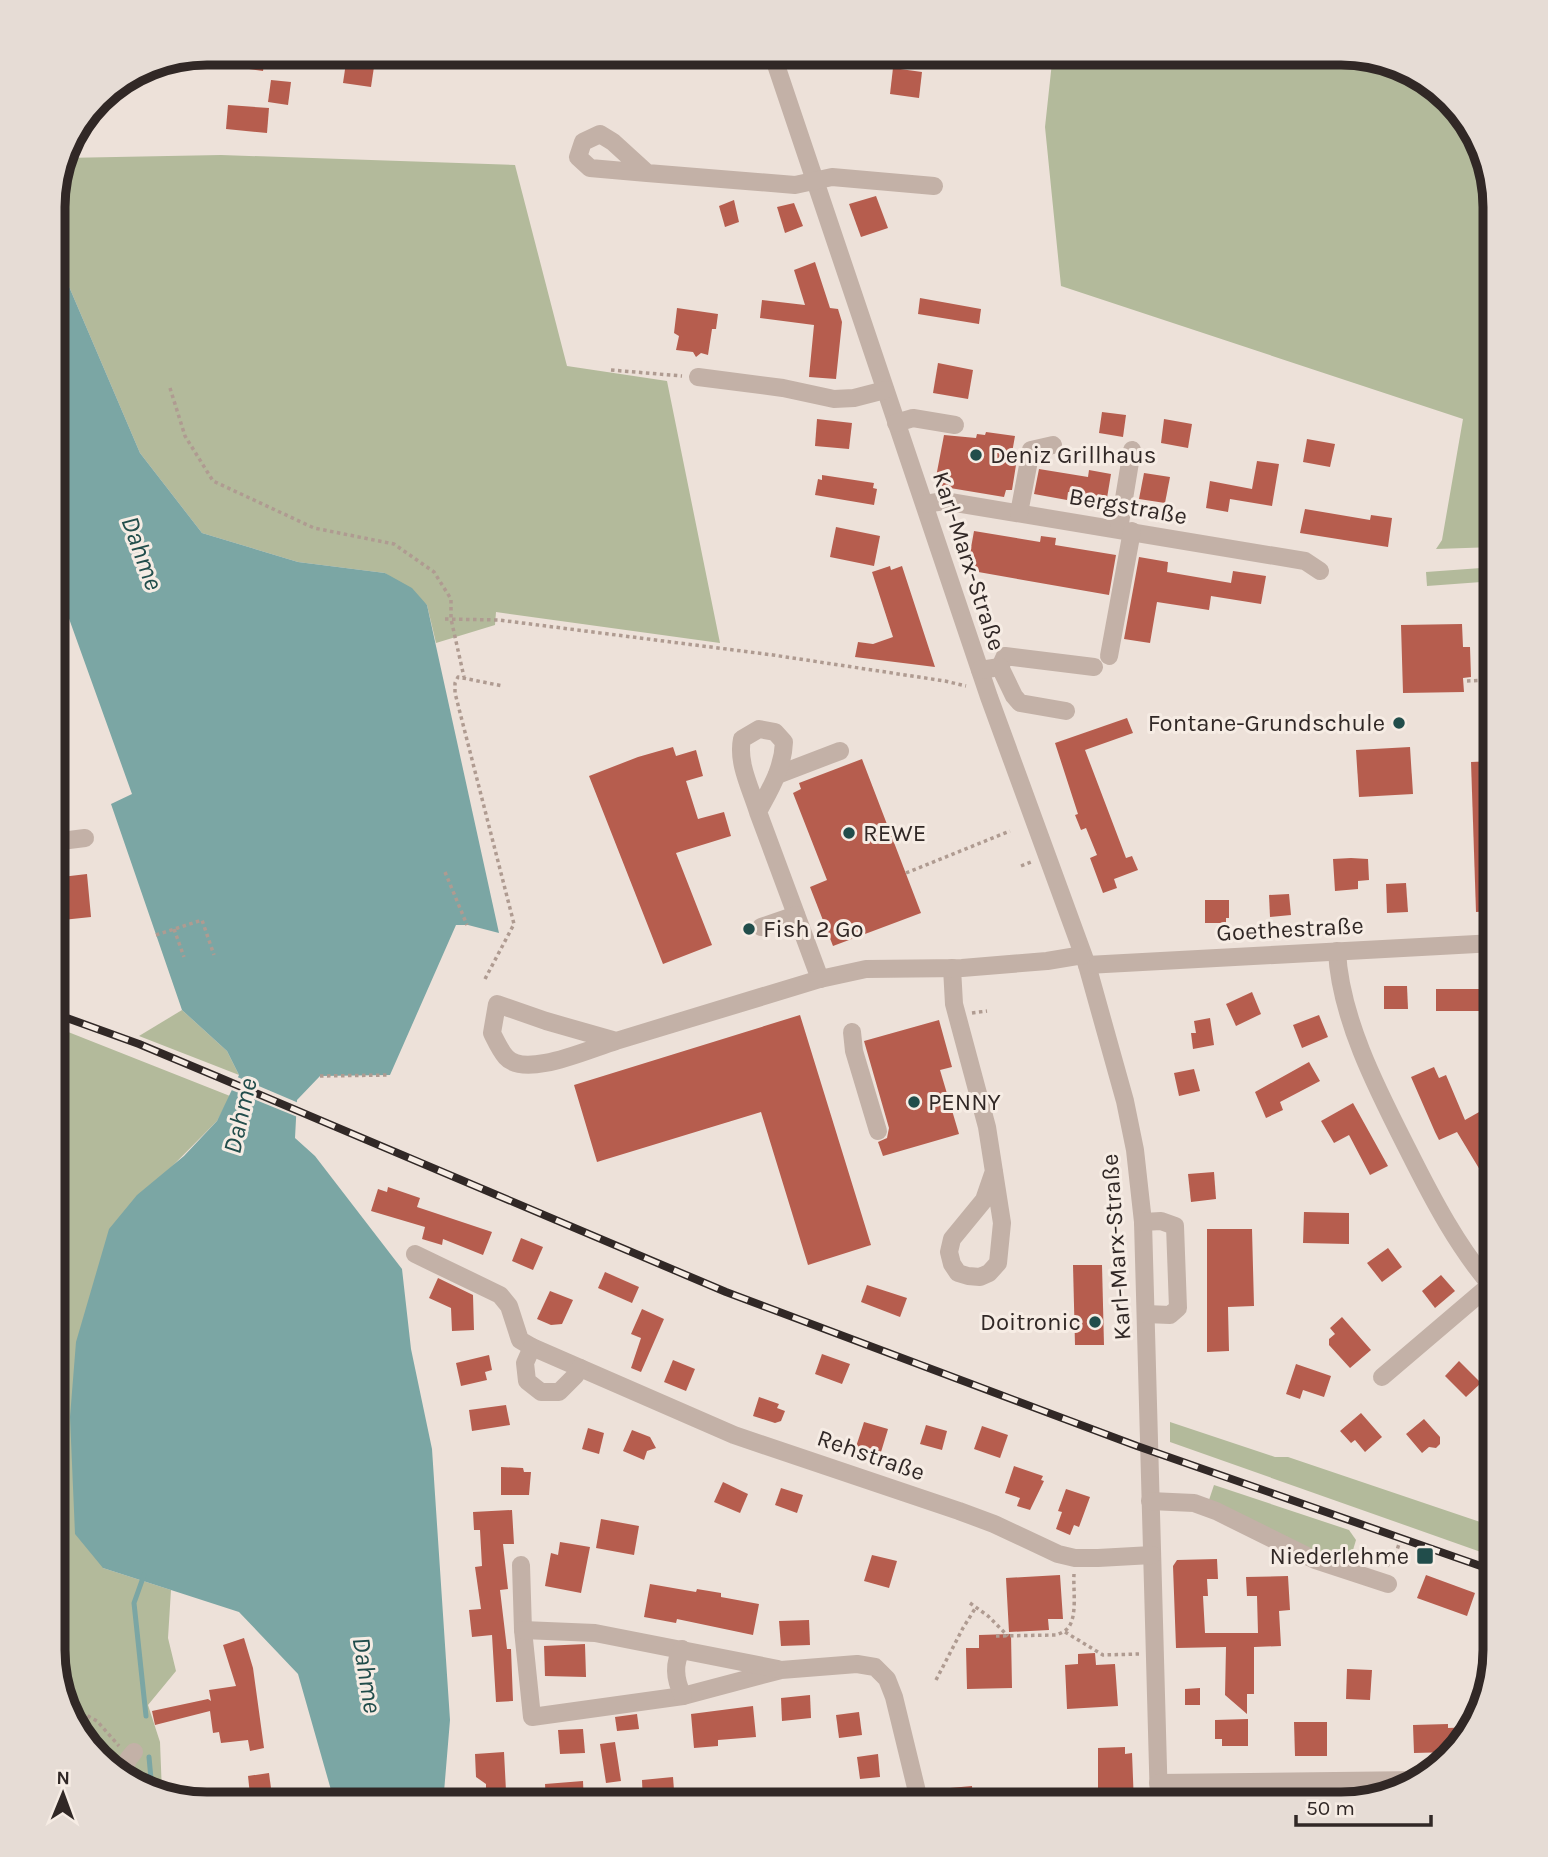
<svg xmlns="http://www.w3.org/2000/svg" width="1548" height="1857" font-family="Karla,sans-serif">
  <style>
    .green { fill: #b3ba9b }
    .water { fill: #7ba6a4 }
    .pier { fill: #ede1d9 }
    .lines { fill: none; stroke-linecap: round; stroke-linejoin: round }
    .stream { stroke: #7ba6a4; stroke-width: 5 }
    .building { fill: #b65d4e }
    .path { stroke: #af9b91; stroke-width: 3.5; stroke-dasharray: 3.5 3.5; stroke-linecap: butt }
    .minor { stroke: #c3b1a7; stroke-width: 18 }
    .rail-casing { stroke: #312826; stroke-width: 8 }
    .rail { stroke: #f6ece4; stroke-width: 5; stroke-dasharray: 16; stroke-linecap: butt }
    .poi-dot { fill: #214d4b; stroke: #f6ece4; stroke-width: 2.5 }
    .labels { text-anchor: middle; dominant-baseline: central; stroke-width: 6; stroke-linejoin: round; paint-order: stroke }
    .poi-label { font-size: 24px; fill: #312826; stroke: #f6ece4; text-anchor: start }
    .street-label { font-size: 24px; fill: #312826; stroke: #f6ece4 }
    .water-label { font-size: 26px; font-style: italic; fill: #214d4b; stroke: #f6ece4 }
    .rim { fill: none; stroke: #312826; stroke-width: 9 }
  </style>
  <rect width="100%" height="100%" fill="#ede1d9"/>
  <g class="green">
    <path d="M1053,53h298l67,20 51,48 26,85v341l-59,2 6,-9 21,-121 -402,-133 -16,-159z"/>
    <path d="M221,155l294,10 52,201 100,15 53,262 -224,-31 -1,13 -59,18 -9,-38 -42,-32 -87,-11 -96,-29 -62,-80 -87,-204v-53l10,-38z"/>
    <path d="M1495,567v14l-68,5 -1,-14z"/>
    <path d="M182,1010l45,41 12,24 -100,-39z"/>
    <path d="M53,1026l177,70 -13,25 -107,108 -11,41 4,298 68,22 -3,48 8,33 -28,34 12,37 2,51 -32,-9 -51,-48 -26,-85z"/>
    <path d="M1170,1422l105,35h13l207,70v30l-325,-115z"/>
    <path d="M1214,1485l135,45 7,10 -3,10 -12,5 -22,-1 -110,-54z"/>
  </g>
  <path class="water" d="M53,249l87,204 62,80 96,29 87,11 27,15 15,17 72,328 -31,-8h-12l-66,150 -70,1 -23,24 -2,38 20,18 87,113 9,80 21,100 18,271 -7,84h-108l-37,-130 -59,-62 -136,-44 -28,-34 -5,-117 6,-75 33,-113 28,-34 47,-39 33,-35 22,-46 -12,-24 -45,-41 -71,-206 21,-10 -79,-220z"/>
  <path class="pier" d="M235,1076l66,28 -1,14 -71,-29z"/>
  <g class="lines">
    <g class="stream">
      <path d="M144,1575l-10,28 12,113"/>
      <path d="M149,1757l3,33"/>
    </g>
  </g>
  <g class="building">
    <path d="M207,52h8l-1,16 -46,-3 -1,-5z"/>
    <path d="M252,53h14l-3,18 -14,-2z"/>
    <path d="M347,56l28,4 -4,27 -28,-4z"/>
    <path d="M893,68l29,4 -3,26 -29,-4z"/>
    <path d="M271,80l20,2 -3,23 -20,-3z"/>
    <path d="M228,105l41,3 -2,25 -41,-4z"/>
    <path d="M876,196l12,32 -27,9 -12,-33z"/>
    <path d="M734,200l5,22 -14,5 -6,-21z"/>
    <path d="M794,203l9,23 -18,7 -8,-26z"/>
    <path d="M815,262l15,46 8,1 4,13 -6,57 -27,-2 5,-52 -54,-7 2,-18 43,5 -11,-35z"/>
    <path d="M920,298l61,11 -2,15 -61,-10z"/>
    <path d="M677,308l41,6 -2,15h-4l-4,26 -7,-2 -5,4 -3,-5 -17,-2 3,-14 -5,-3z"/>
    <path d="M938,363l35,7 -5,29 -35,-6z"/>
    <path d="M1102,412l24,3 -3,22 -24,-4z"/>
    <path d="M817,419l35,4 -3,26 -34,-3z"/>
    <path d="M1164,419l28,5 -4,24 -27,-5z"/>
    <path d="M986,432l29,4 -5,28 6,1 -4,25h-6l-2,7 -66,-11 2,-8 -4,-1 8,-42 32,3 1,-4 8,1z"/>
    <path d="M1307,439l28,5 -5,23 -27,-5z"/>
    <path d="M1257,461l22,3 -7,42 -42,-7 -2,13 -22,-4 4,-27 42,8z"/>
    <path d="M1039,469l49,8 1,-7 22,4 -4,24 -39,-6 -1,8 -33,-6z"/>
    <path d="M1144,473l26,4 -5,26 -26,-4z"/>
    <path d="M822,475l52,8 -1,5 4,1 -3,16 -59,-10 3,-16 4,1z"/>
    <path d="M1305,509l65,11 1,-5 21,3 -4,29 -88,-14z"/>
    <path d="M836,527l44,9 -6,30 -44,-9z"/>
    <path d="M974,531l66,11 1,-6 15,2 -1,7 61,10 -7,40 -142,-25z"/>
    <path d="M1139,557l29,5 -1,10 64,11 2,-12 33,5 -5,28 -50,-8 -2,14 -52,-8 -7,41 -26,-4z"/>
    <path d="M890,566l1,4 11,-4 33,101 -80,-10 3,-15 15,2 20,-7 -21,-65z"/>
    <path d="M1462,624l1,23h7l1,30 -8,1 1,14 -61,1 -2,-68z"/>
    <path d="M1127,718l6,15 -48,17 41,108 6,-2 6,14 -24,9 3,9 -14,5 -13,-35 7,-3 -11,-27 -5,2 -6,-15 3,-1 -23,-71z"/>
    <path d="M673,747l3,9 20,-6 7,26 -17,5 12,38 26,-7 7,24 -55,17 36,92 -49,19 -74,-188 49,-19z"/>
    <path d="M1410,747l3,47 -54,3 -3,-47z"/>
    <path d="M862,759l59,154 -88,33 -23,-59 17,-7 -34,-87 8,-4 -2,-6z"/>
    <path d="M1495,761v150l-19,1 -5,-150z"/>
    <path d="M1351,858l17,1 1,21 -11,1v8l-23,2 -2,-32z"/>
    <path d="M87,874l4,43 -38,4v-43z"/>
    <path d="M1406,883l2,29 -21,1 -1,-29z"/>
    <path d="M1289,894l2,21 -21,2 -1,-22z"/>
    <path d="M1205,900h24v18h-3v5h-21z"/>
    <path d="M1384,986h23l1,23h-24z"/>
    <rect x="1436" y="989" width="59" height="22"/>
    <path d="M1252,992l9,22 -25,12 -10,-22z"/>
    <path d="M800,1015l71,230 -63,20 -47,-153 -164,50 -23,-77z"/>
    <path d="M1319,1015l9,22 -26,11 -9,-23z"/>
    <path d="M1210,1018l4,27 -21,4 -2,-16h5l-2,-12z"/>
    <path d="M939,1020l13,47 -12,3 19,64 -76,22 -5,-14 9,-4 2,-10 -25,-87z"/>
    <path d="M1309,1062l11,19 -40,21 3,8 -17,8 -11,-26z"/>
    <path d="M1434,1067l5,11 7,-3 19,45 30,-17v58l-15,9 -23,-38 -18,8 -4,-8 -24,-55z"/>
    <path d="M1194,1069l6,22 -21,5 -5,-23z"/>
    <path d="M1353,1103l35,63 -18,9 -21,-40 -15,8 -13,-22z"/>
    <path d="M1214,1172l2,27 -25,3 -3,-28z"/>
    <path d="M388,1187l32,11 -3,9 75,25 -9,23 -40,-16 -1,6 -20,-6 3,-12 -54,-16 7,-22 9,3z"/>
    <path d="M1304,1212l45,1v31l-46,-1z"/>
    <path d="M1207,1229h45l2,77 -26,1 1,44 -22,1z"/>
    <path d="M521,1238l22,9 -10,23 -21,-9z"/>
    <path d="M1388,1248l14,19 -20,15 -15,-19z"/>
    <path d="M1073,1265h29l2,80h-29z"/>
    <path d="M605,1272l34,15 -7,16 -34,-15z"/>
    <path d="M1441,1275l14,16 -20,17 -13,-17z"/>
    <path d="M438,1278l35,17 1,35 -22,1 -1,-23 -22,-10z"/>
    <path d="M867,1285l40,13 -7,19 -39,-15z"/>
    <path d="M550,1291l23,9 -11,24 -11,1 -14,-6z"/>
    <path d="M642,1309l22,10 -23,53 -10,-4 10,-30 -10,-4z"/>
    <path d="M1342,1317l29,33 -21,18 -21,-23v-6l6,-5 -5,-6z"/>
    <path d="M822,1354l28,10 -8,20 -27,-10z"/>
    <path d="M489,1355l3,15 -7,2 2,8 -26,6 -5,-23z"/>
    <path d="M673,1360l22,9 -9,22 -22,-9z"/>
    <path d="M1459,1361l22,22 -15,14 -21,-21z"/>
    <path d="M1296,1364l35,12 -7,21 -21,-7 -3,9 -14,-5z"/>
    <path d="M759,1397l20,7 -2,4 8,3 -4,10 -6,2 -22,-7z"/>
    <path d="M506,1405l4,20 -38,6 -3,-21z"/>
    <path d="M1361,1413l21,24 -17,15 -10,-12 -4,3 -11,-12z"/>
    <path d="M1424,1419l16,18v7l-4,4 -7,-1 -7,6 -16,-19z"/>
    <path d="M864,1422l24,7 -7,23 -5,-1 -2,8 -20,-6z"/>
    <path d="M926,1425l21,6 -5,19 -22,-6z"/>
    <path d="M982,1426l26,9 -8,23 -26,-9z"/>
    <path d="M588,1428l16,5 -5,21 -17,-5z"/>
    <path d="M632,1430l18,7 6,11 -9,3 -3,9 -21,-9z"/>
    <path d="M1014,1466l29,10 -2,4 3,1 -14,29 -13,-4 3,-8 -15,-5z"/>
    <path d="M501,1467l22,1 1,4h7l-2,23h-28z"/>
    <path d="M723,1482l25,12 -8,19 -26,-11z"/>
    <path d="M781,1488l22,7 -6,18 -22,-8z"/>
    <path d="M1066,1489l24,8 -11,30 -5,-2 -4,10 -14,-6 6,-17 -4,-1z"/>
    <path d="M512,1510l2,34h-11l5,45 -8,1 7,59h4l2,52 -17,1 -4,-67 -20,2 -3,-27 12,-1 -6,-42 7,-1 -2,-36h-6l-1,-18z"/>
    <path d="M601,1519l38,7 -5,29 -38,-7z"/>
    <path d="M560,1542l30,5 -9,46 -36,-7 6,-33 7,2z"/>
    <path d="M872,1555l25,6 -8,27 -25,-7z"/>
    <path d="M1217,1559l1,20h-11l1,17h-5l2,37h53l-1,-37h-10l-1,-19 42,-1 2,34 -11,1 2,35 -27,1v47h-7v20l-22,-19 1,-48 -50,1 -3,-82 4,-6z"/>
    <path d="M1060,1575l3,44h-15l1,11 -40,2 -3,-54z"/>
    <path d="M1426,1575l49,18 -8,23 -50,-18z"/>
    <path d="M650,1584l46,8 1,-3 24,4v4l38,7 -6,31 -76,-16 -1,4 -32,-6z"/>
    <path d="M809,1620l1,25 -29,1 -2,-25z"/>
    <path d="M1011,1634l1,54 -45,1 -1,-41h13v-13z"/>
    <path d="M244,1638l9,30 11,80 -14,3 -2,-11 -27,3 -2,-11 -6,1 -3,-22 -55,14 -3,-14 56,-12 3,2 -2,-11 27,-4 -13,-41z"/>
    <path d="M585,1644l1,33 -41,-1 -1,-30z"/>
    <path d="M1095,1653l1,12 19,-1 3,42 -51,3 -2,-44 13,-1v-10z"/>
    <path d="M1347,1669l25,1 -2,30 -24,-1z"/>
    <path d="M1200,1688v17h-15v-16z"/>
    <path d="M810,1695l1,23 -29,3 -1,-23z"/>
    <path d="M753,1706l3,31 -38,3v6l-24,2 -3,-34z"/>
    <path d="M859,1712l3,23 -23,3 -3,-23z"/>
    <path d="M637,1714l2,15 -22,2 -2,-14z"/>
    <path d="M1248,1719v27h-26v-7h-7v-19z"/>
    <path d="M1294,1722h33v34h-32z"/>
    <path d="M1448,1724v4l27,-1 -23,25 -38,1 -1,-28z"/>
    <path d="M583,1729l2,24 -25,1 -2,-24z"/>
    <path d="M615,1742l6,39 -15,2 -6,-39z"/>
    <path d="M1125,1747v7l7,-1 2,51h-36v-56z"/>
    <path d="M504,1752l2,39h-20v-7l-10,-7 -1,-23z"/>
    <path d="M878,1754l2,23 -20,2 -3,-22z"/>
    <path d="M269,1773l4,31h-22l-3,-28z"/>
    <path d="M673,1777l2,26 -32,1 -1,-24z"/>
    <path d="M583,1781l1,23h-38l-1,-20z"/>
    <path d="M972,1786l1,18h-21l-2,-16z"/>
  </g>
  <g class="lines">
    <g class="path">
      <path d="M611,370l71,6"/>
      <path d="M170,388l15,48 28,45 101,47 80,16 40,28 17,27v20l13,58"/>
      <path d="M1495,594l-8,16 3,59 5,9"/>
      <path d="M445,619l54,1 274,35 172,26 21,5"/>
      <path d="M1467,681l22,-1 4,-3"/>
      <path d="M1021,866l10,-4"/>
      <path d="M445,872l22,53"/>
      <path d="M906,873l104,-42"/>
      <path d="M174,929l10,28"/>
      <path d="M156,935l46,-15 12,35"/>
      <path d="M485,979l29,-55 -59,-231v-10l3,-6 45,9"/>
      <path d="M972,1013l15,-2"/>
      <path d="M320,1076l70,-1"/>
      <path d="M1387,1566l7,-7 5,-15"/>
      <path d="M970,1603l18,13 20,20"/>
      <path d="M1065,1632l38,23 36,-1"/>
      <path d="M996,1636l60,-1c5,-2 11,-4 14,-10 7,-13 3,-37 4,-51"/>
      <path d="M936,1680l27,-52 13,-21"/>
      <path d="M69,1706l28,15 22,25"/>
    </g>
    <g class="minor">
      <path d="M772,53l217,644 98,268 38,136 10,49 8,72 16,582"/>
      <path d="M647,173l-34,-31 -13,-8 -17,8 -5,15 12,11 57,5 148,12 37,-8 102,9"/>
      <path d="M698,377l85,11 51,11 20,-1 31,-8"/>
      <path d="M896,423l17,-5 42,7"/>
      <path d="M925,504l19,-3 361,60 15,10"/>
      <path d="M1019,513l12,-63 22,-5"/>
      <path d="M1119,529l13,-79"/>
      <path d="M1109,656l23,-125"/>
      <path d="M1000,667l5,-11 89,11"/>
      <path d="M980,670l20,-3 14,29 6,7 46,8"/>
      <path d="M777,775l63,-24"/>
      <path d="M758,812c-7,-23 -21,-49 -16,-73l17,-10 16,3 9,10c-1,27 -14,47 -26,70l62,167"/>
      <path d="M53,842l32,-4"/>
      <path d="M761,927l35,-12"/>
      <path d="M1337,951c3,67 41,140 71,199 24,48 51,100 87,140"/>
      <path d="M1087,965l408,-22"/>
      <path d="M952,968l2,36 33,123 15,96 -4,40 -9,10 -9,4 -12,-1 -10,-3 -6,-9 -3,-12 3,-13 32,-39 10,-29"/>
      <path d="M852,1032l2,19 24,80"/>
      <path d="M616,1041c-25,7 -91,38 -110,16 -6,-7 -10,-16 -14,-24l5,-29 49,17 70,20 204,-62 46,-10 96,-1 85,-7 36,-6"/>
      <path d="M1143,1222l18,-1 14,5 3,82 -8,7 -24,-1"/>
      <path d="M415,1254l85,41 9,11 11,34 12,7 202,88 225,76 35,13 64,30 17,4h23l54,-3"/>
      <path d="M532,1347l-7,16 2,18 14,11h18l16,-16 5,-8"/>
      <path d="M1382,1377l108,-92"/>
      <path d="M1150,1501l44,2 22,8 99,49 73,24"/>
      <path d="M521,1565l2,65 9,87 151,-21 98,-26 76,-6 18,3 12,12 7,18 26,107"/>
      <path d="M523,1630l72,3 183,36"/>
      <path d="M682,1649c-9,15 -7,31 1,47"/>
      <path d="M121,1775l8,-17 5,-6"/>
      <path d="M1158,1783l264,-3"/>
    </g>
    <g class="rail-casing">
      <path id="rail" d="M53,1013l86,31 79,33 508,215 411,154 358,125"/>
    </g>
    <use href="#rail" class="rail"/>
  </g>
  <g class="poi-dot">
    <circle cx="976" cy="455" r="7"/>
    <circle cx="1399" cy="723" r="7"/>
    <circle cx="849" cy="833" r="7"/>
    <circle cx="749" cy="929" r="7"/>
    <circle cx="914" cy="1102" r="7"/>
    <circle cx="1095" cy="1322" r="7"/>
    <rect x="1416" y="1547" width="18" height="18" rx="3.5"/>
  </g>
  <g class="labels">
    <g class="poi-label">
      <text x="990" y="455">Deniz Grillhaus</text>
      <text x="1385" y="723" text-anchor="end">Fontane-Grundschule</text>
      <text x="863" y="833">REWE</text>
      <text x="763" y="929">Fish 2 Go</text>
      <text x="928" y="1102">PENNY</text>
      <text x="1081" y="1322" text-anchor="end">Doitronic</text>
      <text x="1409" y="1556" text-anchor="end">Niederlehme</text>
    </g>
    <g class="street-label">
      <text transform="translate(1128 506) rotate(10)">Bergstraße</text>
      <text transform="translate(969 561) rotate(72)">Karl-Marx-Straße</text>
      <text transform="translate(1290 929) rotate(-3)">Goethestraße</text>
      <text transform="translate(1116 1247) rotate(-94)">Karl-Marx-Straße</text>
      <text transform="translate(871 1455) rotate(19)">Rehstraße</text>
    </g>
    <g class="water-label">
      <text transform="translate(142 553) rotate(70)">Dahme</text>
      <text transform="translate(240 1116) rotate(-77)">Dahme</text>
      <text transform="translate(367 1675) rotate(81)">Dahme</text>
    </g>
  </g>
  <path d="M0 0H1548V1857H0ZM207 65H1341A142 142 0 0 1 1483 207V1650A142 142 0 0 1 1341 1792H207A142 142 0 0 1 65 1650V207A142 142 0 0 1 207 65Z" fill="#e6dcd5" fill-rule="evenodd"/>
  <path class="rim" d="M207 65H1341A142 142 0 0 1 1483 207V1650A142 142 0 0 1 1341 1792H207A142 142 0 0 1 65 1650V207A142 142 0 0 1 207 65Z"/>
  <g transform="translate(63 1794) rotate(1)" stroke="#f6ece4" stroke-width="5" paint-order="stroke">
  <path d="M0-5L12 26L0 18L-12 26Z" fill="#312826"/>
  <text y="-10" font-size="19" font-weight="bold" text-anchor="middle" fill="#312826">N</text>
  </g>
  <path d="M1296 1815v10h135v-10" fill="none" stroke="#312826" stroke-width="3.5"/>
  <text x="1306" y="1815" font-size="21" fill="#312826" stroke="#f6ece4" stroke-width="5" paint-order="stroke">50 m</text>
</svg>
